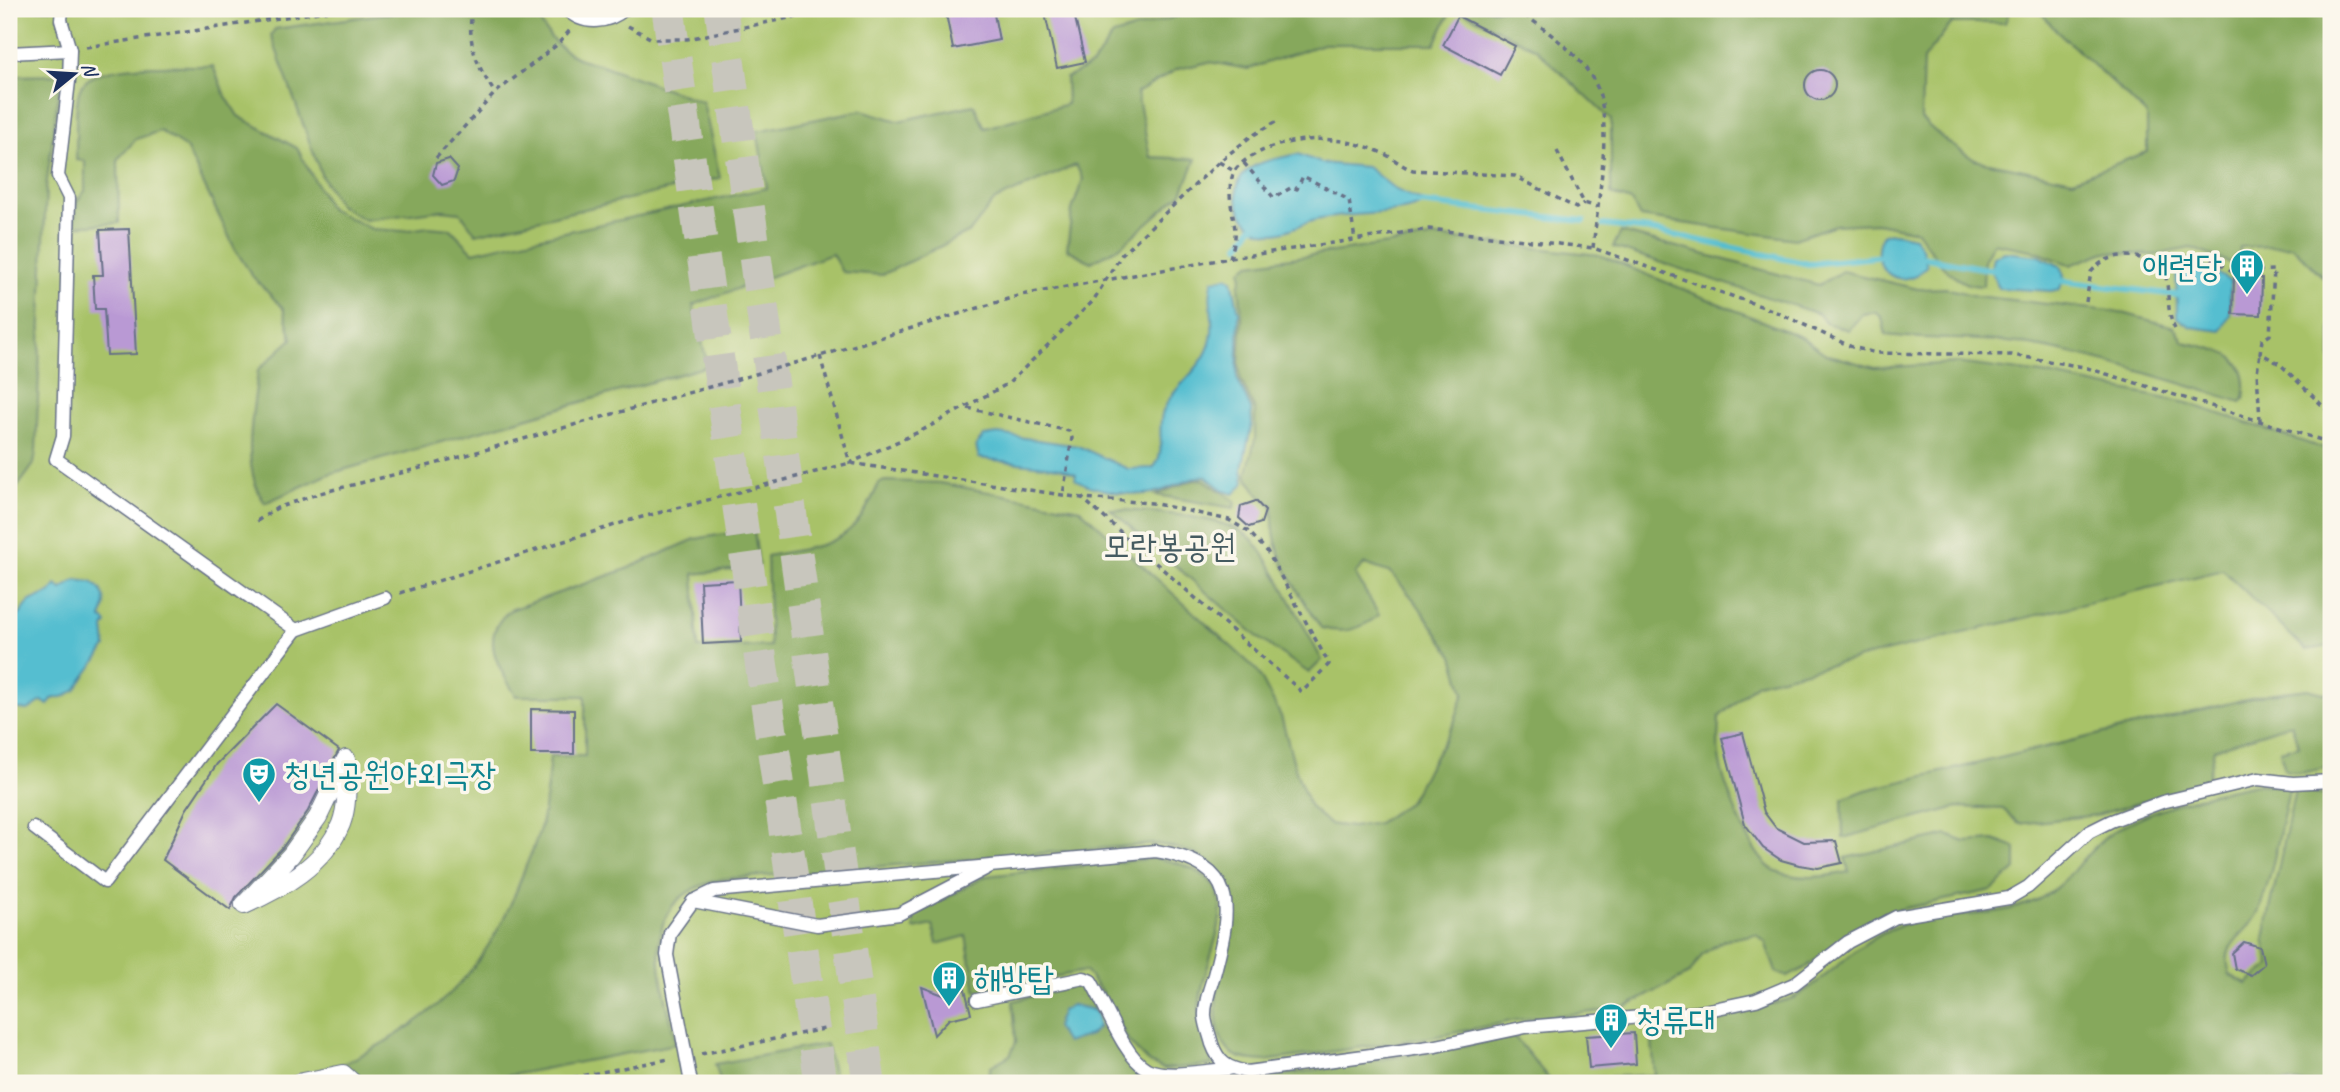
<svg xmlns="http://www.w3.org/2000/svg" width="2340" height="1092" font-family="Caveat,'Poor Story',sans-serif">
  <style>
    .green { fill: #a8c268; stroke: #627863; stroke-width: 2 }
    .forest { fill: #86a85c; stroke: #506c5d; stroke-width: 2 }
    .water { fill: #54bed0; stroke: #387697; stroke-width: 2 }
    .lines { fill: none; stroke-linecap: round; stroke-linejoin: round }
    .stream { stroke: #54bed0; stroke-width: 6 }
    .building { fill: #b999d4 }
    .secondary-tunnel { stroke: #c8c6bd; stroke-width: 33; stroke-dasharray: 33 17; stroke-linecap: butt }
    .service-casing { stroke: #677188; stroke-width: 15 }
    .pedestrian-casing { stroke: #677188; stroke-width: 20 }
    .path { stroke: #677188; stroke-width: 3.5; stroke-dasharray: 5 5; stroke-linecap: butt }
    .service { stroke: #fff; stroke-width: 12 }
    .pedestrian { stroke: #fff; stroke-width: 18 }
    .labels { text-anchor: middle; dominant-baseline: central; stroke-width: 7; stroke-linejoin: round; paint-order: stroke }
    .culture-label { font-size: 33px; fill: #0d838f; stroke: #fbf7ec; text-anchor: start }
    .park-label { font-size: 33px; fill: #455b61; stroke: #fbf7ec }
  </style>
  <rect width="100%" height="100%" fill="#fbf7ec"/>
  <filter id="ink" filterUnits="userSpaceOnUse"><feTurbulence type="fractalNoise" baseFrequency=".0143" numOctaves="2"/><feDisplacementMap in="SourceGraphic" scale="14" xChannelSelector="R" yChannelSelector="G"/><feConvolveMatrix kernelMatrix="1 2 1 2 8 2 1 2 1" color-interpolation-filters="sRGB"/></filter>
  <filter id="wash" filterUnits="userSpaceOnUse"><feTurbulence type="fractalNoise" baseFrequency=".00686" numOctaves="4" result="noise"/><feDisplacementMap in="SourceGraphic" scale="28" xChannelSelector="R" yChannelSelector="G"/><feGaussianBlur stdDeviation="1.57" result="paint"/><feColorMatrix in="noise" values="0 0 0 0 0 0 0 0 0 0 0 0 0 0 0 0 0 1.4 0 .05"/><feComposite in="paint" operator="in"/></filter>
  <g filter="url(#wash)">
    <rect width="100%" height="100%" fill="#f3ecd5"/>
    <path class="green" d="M10,9h2321v1074h-2322z"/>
    <g class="forest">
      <path d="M418,9h118c7,29 34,51 63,55l104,38 17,76 -244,56 -16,-22 -18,-2 -77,10 -26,-15 -17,-28 -51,-142 4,-6z"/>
      <path d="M1201,9h251l-17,35h-112l-75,25 -39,-7 -31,7 -41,24 13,64 46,2 -14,34 -62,54 -29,15 -24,-13 5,-39 11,-31 -7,-14 -81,35 -25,32 -88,43 -40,-3 -10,-18 -139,51 15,61 -379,108 -64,29c-26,-37 -11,-91 -7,-133l34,-31 -9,-31 -30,-31 -18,-28 -49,-101 -26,-17 -24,8 -18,20 1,64 -45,3 3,-25 8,-10v-30l-9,-1c1,-17 -2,-57 4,-71 12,-30 104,-22 133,-23l11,27 14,23 59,32 33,61 42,20 30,2 26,-4 23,2 22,23 294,-64 -10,-57 105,-21 36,11 76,-16 11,23 82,-24 -1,-26 27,-14 20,-29z"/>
      <path d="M1457,9h553l-5,14h-53l-29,36 -2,60 25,22 29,19 98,20 74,-28v-37l-94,-88 -15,-18h293v276l-39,-39 -52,1 -1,19 -48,-18 -36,7 -50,-3 -34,13 -40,-15 -38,-7 -9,18 -1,25c-32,2 -50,-33 -66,-55l-40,-8 -42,2 -40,14 -155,-22 -9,-16 -20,-7v-74l-75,-71z"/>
      <path d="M61,75l-15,113 -10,264 -2,12 -25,35v-418l2,-5z"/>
      <path d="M1621,232l198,53 23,-14 76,18 28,-1 30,8 143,16 56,15 9,15c36,9 68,10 60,57l-3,3c-72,-22 -143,-46 -217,-58 -46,-7 -92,-3 -138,-9l-4,-17 -6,-6 -14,2 -13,16 -24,-7 -6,-9 -206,-67z"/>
      <path d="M1437,237l162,18 202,82 25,17 49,14 82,-5 86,11 144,29 144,48v195l-25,4 -83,-80 -466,113 -38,34c0,12 -2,25 0,38 2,25 32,104 55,115 24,11 51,7 75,2l-4,-14 103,-23 17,7 29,-2 22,8v21l-24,21 -105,22 -22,10 -60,46 -17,9 -12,-5 -11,-30 -9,-8 -32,6 -21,14 -14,20 -67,35 -105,11 -83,17 -169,24c-12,-1 -27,-1 -36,-10 -29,-32 -1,-104 5,-142 -12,-46 -33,-58 -78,-65l-433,35c-94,20 -60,98 -47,165l-207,39h-116l-20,-14c99,-47 153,-92 191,-198 6,-16 15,-34 18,-51 4,-21 6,-43 8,-64h35v-60h-69c-17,-29 -39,-59 -6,-86l114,-40 71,-31 59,-10 5,38 -65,7 4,74 72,-2 -3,-90c62,-12 85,-9 112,-73l6,-2 55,2 140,26 177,161 24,46 15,55 14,36 19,17 23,3 26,-4 31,-21 45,-79 10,-30 -11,-37 -38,-55 -24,-28 -26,-9 -10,10 24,41c-19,15 -35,19 -58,13 -24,-38 -52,-75 -48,-122l-14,-11 -13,-19 9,-37v-28l-15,-33 -1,-14 3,-49 -3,-29 3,-8 -1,-8 9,-6z"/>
      <path d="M1203,479l32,22 -1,7 -78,-13 33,-14z"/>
      <path d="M1110,509c35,3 108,5 137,26 20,14 60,99 75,125l-13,13 -49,-34z"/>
      <path d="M2308,689l23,6v72l-30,6 -16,-3 -5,-19 19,-5 -8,-22 -77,25 -7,34 -110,32 -78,9 -16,-15 -45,-2 -115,31 -1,-39 24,-9 402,-96z"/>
      <path d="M2256,784l34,3c-10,40 -16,84 -31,123 -11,28 -40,29 -29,65l17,9 23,-18 -6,-28 31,-149 36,8v286h-1360l18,-8 2,-9 19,-11 6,-13 -3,-41 64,-16 11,4 7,12 -2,9 -21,-5 -14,16 32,14 8,-8 7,2 19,30 14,13 25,6 122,-3 230,-38 34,42 106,-4 -3,-32c42,-30 93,-29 141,-45 38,-20 64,-58 105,-72 44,-15 93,-6 137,-25 30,-13 46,-44 71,-64 36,-28 105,-44 150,-53z"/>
      <path d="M1155,858c114,19 45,89 44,156 0,18 12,33 13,51l-48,4 -15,-6 -20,-21 -27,-50 -17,-21 -109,20 -10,-55 -29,8 -4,-19 -19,4v-13l4,-3 68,-37z"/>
      <path d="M826,1044l10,39h-115l-6,-19z"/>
    </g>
    <g class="water">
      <path d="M1298,154l23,9 46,4 29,23 31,13c-34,14 -76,9 -111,17 -17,4 -35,17 -52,12 -24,-7 -38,-43 -17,-61 12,-11 35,-13 51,-17z"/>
      <path d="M1895,233l19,4 8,11 5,18c-29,31 -62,-2 -44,-32z"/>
      <path d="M2004,252l35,4 21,10 4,10 -4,13 -9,2 -53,-3 -7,-19 2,-12z"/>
      <path d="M2182,260h11l37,21v34l-9,16 -30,-4 -14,-10 -1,-54z"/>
      <path d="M1227,277l5,3 7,32 -2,66 14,31 1,15 -10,44 2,15 -10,11 -10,-3 -19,-15c-20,2 -39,17 -59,18 -21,1 -53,-4 -71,-15l1,-5 -16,-6 -81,-10 -3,-13 8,-9 14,-2 80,12 50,23 25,-1c14,-14 3,-39 10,-57 11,-27 42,-42 48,-72 5,-20 -5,-40 2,-59z"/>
      <path d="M76,580l16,2c14,10 16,21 9,36l6,5 -3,5 2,19 -31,43 -9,6 -14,3 -4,6 -6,-4 -14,9 -17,-2 -2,-79 21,-28 21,-9 5,-7 6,4z"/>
      <path d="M1072,1005l21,5 4,4 1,13 -8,8 -24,8 -10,-16 6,-16z"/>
    </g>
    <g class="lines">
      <g class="stream">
        <path d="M1419,203l165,18"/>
        <path d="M1603,225l47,5 159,34 75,-8"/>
        <path d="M1240,245l12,-18 6,-2"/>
        <path d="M1916,256l82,15"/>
        <path d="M2054,280l123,15"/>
      </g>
    </g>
    <g id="blocks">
      <g class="building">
        <path d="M945,9h48l6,31 -46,9z"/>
        <path d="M1044,9h29l12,53 -28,6z"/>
        <path d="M1458,16l57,30 -15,29 -57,-30z"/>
        <circle cx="1820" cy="85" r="15"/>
        <path d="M449,159l9,10 -4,12 -12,4 -9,-10 3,-12z"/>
        <path d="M129,229l7,125 -29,1 -3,-46h-9l-2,-34h10l-3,-45z"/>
        <path d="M2234,276l28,2 -1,37 -28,-1z"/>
        <path d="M1256,501l9,10 -4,12 -12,4 -10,-9 2,-12z"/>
        <path d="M738,580l3,62 -38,2 -3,-62z"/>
        <path d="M276,704l63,46 -31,61 -26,37 -46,49 -6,13 -67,-50 23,-50 31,-46z"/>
        <path d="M531,709l43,1v44h-43z"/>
        <path d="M1743,733l21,79 12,16 28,14 32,-1 6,22 -24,5 -19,-3 -18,-5 -18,-12 -18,-24 -23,-86z"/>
        <path d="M2244,942l16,5 4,17 -13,11 -16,-6 -3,-16z"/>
        <path d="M922,987l21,8 22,-6 6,25 -22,5 -15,16z"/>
        <path d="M1634,1033l2,31 -47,4 -3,-32z"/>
      </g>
    </g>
  </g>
  <g filter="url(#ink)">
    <use href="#blocks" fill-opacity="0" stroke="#677188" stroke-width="2"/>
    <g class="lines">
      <g class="secondary-tunnel">
        <path d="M668,9l153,1074"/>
        <path d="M721,9l148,1074"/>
      </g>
      <g class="service-casing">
        <g id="service">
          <path d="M62,9l-1,11 9,30 -1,31 -11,95 11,22 -6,238 -7,23 240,171 89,-32"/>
          <path d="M566,9c17,17 42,15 59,0"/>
          <path d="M9,53l61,-3"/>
          <path d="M34,828l71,54 191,-252"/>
          <path d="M693,901l21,-10 442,-40c84,14 76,56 58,124 -4,13 -10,29 -9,42 1,9 5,19 7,27 7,19 15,24 35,28l189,-26 90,-19 173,-15 57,-12 38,-16 54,-42 48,-25 113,-19 19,-11 61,-55 22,-11 51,-19 96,-23 35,4 38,-2"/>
          <path d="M977,1000l107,-22 7,3c14,23 33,76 56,88 22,10 58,1 82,0"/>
          <path d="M691,1083l-24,-128 3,-22 23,-32 124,24 82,-11 90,-47"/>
        </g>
      </g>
      <g class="pedestrian-casing">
        <g id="pedestrian">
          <path d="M346,759c0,21 3,44 -5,65 -17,41 -59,64 -97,81l47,-50 27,-38z"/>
          <path d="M298,1083l45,-9 10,9"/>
        </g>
      </g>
      <g class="path">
        <path d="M472,9c-5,35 4,55 23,84"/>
        <path d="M1517,9c29,22 64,44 80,78 16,36 0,120 -4,161"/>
        <path d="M628,26l24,13h35l145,-30"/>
        <path d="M86,47l253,-38"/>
        <path d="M1557,151l27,52 13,4"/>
        <path d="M436,158l59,-65 63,-49 12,-14"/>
        <path d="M1219,162l15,9"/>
        <path d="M1244,163l30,35 18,-11 5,2 6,-13 46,24 6,40"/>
        <path d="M1230,258c2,-8 6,-18 5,-27 -1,-19 -10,-39 -1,-59 4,-9 21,-18 30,-22 37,-15 79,-14 116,2 13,5 20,14 33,18l102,6 61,32 8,-5"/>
        <path d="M2162,266c10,20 2,42 13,63"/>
        <path d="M2086,302l5,-30c20,-23 45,-18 71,-6 23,-18 49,-11 71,6l41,-2 -4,65 -8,5 -2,13 20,11 51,50"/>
        <path d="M820,356l30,107 71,-32 88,-48 84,-82 29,-47 97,-92 31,-25 29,-17"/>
        <path d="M968,408l101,23 3,7 -9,57"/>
        <path d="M2260,420l-3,-48 3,-19"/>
        <path d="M257,521l20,-13 43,-15 93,-23 407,-114 201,-61 209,-37 199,-29 164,19 179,62 80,37 24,6 136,2 72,12 247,76"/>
        <path d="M400,593l231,-73 219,-57 232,35 70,5 77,17 20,12 18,19 62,113 -27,28 -220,-194"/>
        <path d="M701,1054l123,-25"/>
        <path d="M544,1083l125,-24"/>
      </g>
      <use href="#service" class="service"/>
      <use href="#pedestrian" class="pedestrian"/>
    </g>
  </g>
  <defs>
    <g id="building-pin" transform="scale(1.75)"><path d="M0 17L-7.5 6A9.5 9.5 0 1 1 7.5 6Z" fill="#0f9aa8" stroke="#fbf7ec"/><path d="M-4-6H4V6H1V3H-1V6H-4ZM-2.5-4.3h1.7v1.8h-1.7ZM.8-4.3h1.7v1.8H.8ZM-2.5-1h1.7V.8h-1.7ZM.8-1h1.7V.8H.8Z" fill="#fff"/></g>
    <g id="theatre-pin" transform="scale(1.75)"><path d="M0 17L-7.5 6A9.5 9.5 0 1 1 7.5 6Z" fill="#0f9aa8" stroke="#fbf7ec"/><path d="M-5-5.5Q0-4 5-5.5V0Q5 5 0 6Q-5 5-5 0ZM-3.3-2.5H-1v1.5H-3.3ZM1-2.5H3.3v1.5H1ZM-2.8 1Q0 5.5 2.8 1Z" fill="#fff"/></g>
  </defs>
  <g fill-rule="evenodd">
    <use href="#building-pin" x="2247" y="266"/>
    <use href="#theatre-pin" x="259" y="774"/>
    <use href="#building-pin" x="949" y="978"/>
    <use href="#building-pin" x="1611" y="1020"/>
  </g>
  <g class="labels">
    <g class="culture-label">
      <text x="2222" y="266" text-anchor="end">애련당</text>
      <text x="284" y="774">청년공원야외극장</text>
      <text x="974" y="978">해방탑</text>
      <text x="1636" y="1020">청류대</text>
    </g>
    <g class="park-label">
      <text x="1170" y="546">모란봉공원</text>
    </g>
  </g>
  <rect width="2340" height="1092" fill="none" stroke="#fbf7ec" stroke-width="35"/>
  <g transform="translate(74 74) rotate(72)" stroke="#fbf7ec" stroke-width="5" paint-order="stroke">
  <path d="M0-5L12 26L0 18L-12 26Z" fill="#1b2f5e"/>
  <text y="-10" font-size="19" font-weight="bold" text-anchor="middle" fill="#1b2f5e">N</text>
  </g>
</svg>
